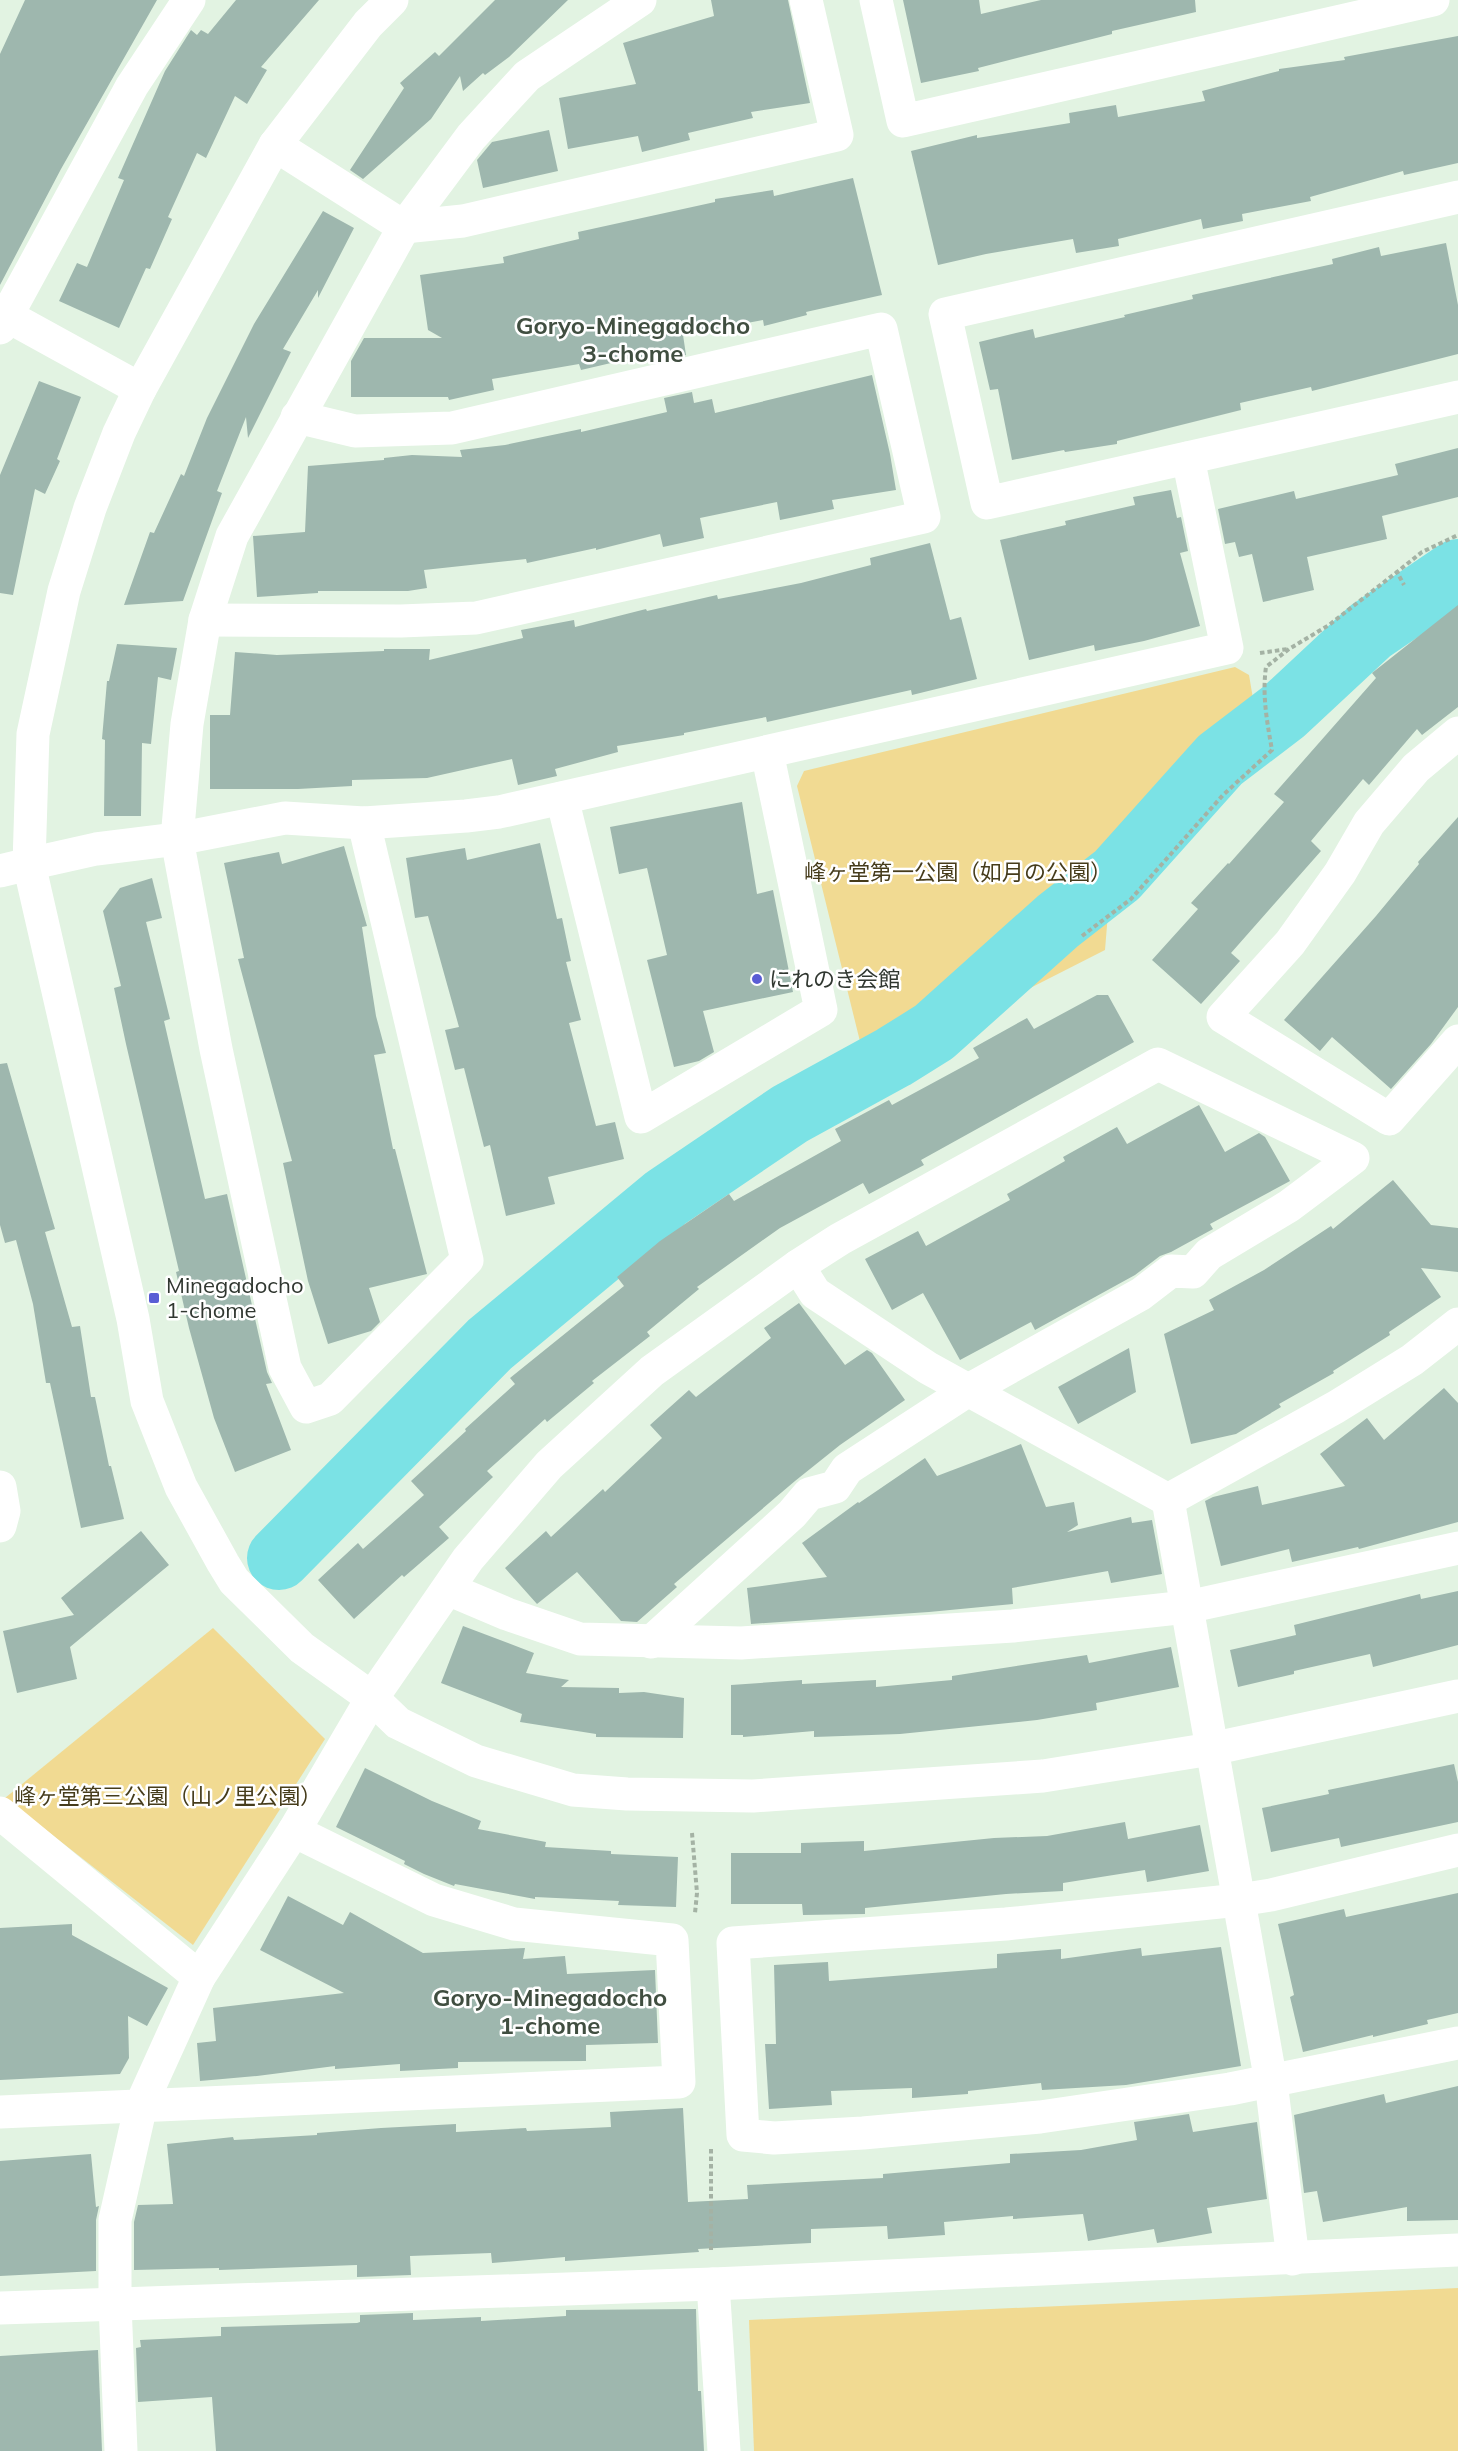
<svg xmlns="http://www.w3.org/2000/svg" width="1458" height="2451" font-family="Mulish,'Noto Sans JP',sans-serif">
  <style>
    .green { fill: #f1da92 }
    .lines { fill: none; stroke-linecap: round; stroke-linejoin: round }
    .river { stroke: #7be2e5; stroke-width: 64 }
    .building { fill: #9eb7ae }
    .path { stroke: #a4b2a4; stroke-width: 4; stroke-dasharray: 4.5 3; stroke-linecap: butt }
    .minor { stroke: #fff; stroke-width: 33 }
    .tertiary { stroke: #fff; stroke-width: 33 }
    .poi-dot { fill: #5a5dd5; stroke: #fff; stroke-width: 2 }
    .labels { text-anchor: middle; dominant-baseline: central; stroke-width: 5; stroke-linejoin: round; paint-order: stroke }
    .park-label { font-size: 22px; fill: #463c1b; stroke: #fff }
    .poi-label { font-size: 22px; fill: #303730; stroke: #fff; text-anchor: start }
    .neighbourhood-label { font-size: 24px; font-weight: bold; fill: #404e40; stroke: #fff }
  </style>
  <rect width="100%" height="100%" fill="#e2f3e2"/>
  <g class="green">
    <path d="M1235,667l14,8 11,65 -12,17 -63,63 -76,81 -4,49 -211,107 -24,25 -73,-296 7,-15z"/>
    <path d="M213,1628l112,111 -132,206 -188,-147z"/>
    <path d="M1458,2288v163h-704l-5,-131z"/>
  </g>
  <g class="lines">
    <path class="river" d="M279,1558l211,-214 176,-146 124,-84 104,-57 40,-25 124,-111 59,-46 103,-115 63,-48 87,-81 88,-60"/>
  </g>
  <g class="building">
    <path d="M25,0h132l-96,169 -61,116v-231z"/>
    <path d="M236,0h83l-58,67 6,3 -20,34 -12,-8 -29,62 -9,-5 -29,64 4,2 -22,50 -4,-1 -27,60 -60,-27 18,-38 10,4 37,-87 -6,-2 47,-107 26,-41 6,5 4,-5 7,4z"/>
    <path d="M495,0h73l-59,57 -24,18 -2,-2 -20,18 -3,-15 -29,43 -68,60 -13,-9 54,-82 -4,-5 35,-31 4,4z"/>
    <path d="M711,0h77l22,103 -59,9 2,6 -65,15 2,7 -48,12 -4,-16 -70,13 -9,-51 77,-14 -13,-41 91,-27z"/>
    <path d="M903,0h76l2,14 60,-14h154l1,12 -84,19v3l-134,34 1,3 -58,12z"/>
    <path d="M1458,36v127l-54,12 -1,-4 -93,26 1,4 -69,13 1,7 -40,8 -2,-10 -83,20 1,7 -43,7 -3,-14 -87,15 -48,11 -27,-114 66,-16v3l93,-15 -1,-10 47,-8 2,12 87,-16 -3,-10 77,-20v-2l66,-9 -1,-3z"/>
    <path d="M549,130l9,41 -75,17 -6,-28 15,-18z"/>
    <path d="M853,178l29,117 -76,17 1,3 -43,11 -1,-6 -80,15 3,20 -29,7 -1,-5 -15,3v-4l-60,14 -2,-6 -87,15 2,11 -45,10 -1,-3h-97v-36l13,-23h78l-14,-8 -8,-55 84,-12 -1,-6 76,-18 -1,-7 137,-30v-3l58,-9 1,6z"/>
    <path d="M323,211l31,17 -36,70v-8l-35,59 8,3 -43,86 -2,-21 -29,74 5,2 -39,108 -59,4 26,-73 4,1 27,-59 3,2 23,-58 47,-94z"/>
    <path d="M1446,243l12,62v49l-146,37 -1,-4 -71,16 1,7 -124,31v3l-52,8 -1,-2 -52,10 -14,-71 -8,1 -11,-48 54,-13 2,9 90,-21 -1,-2 69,-16 -1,-4 141,-31 -1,-5 47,-12 2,9z"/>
    <path d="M872,375l18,79 6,36 -64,10 2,9 -54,11 -3,-18 -77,16 4,20 -41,9 -3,-13 -64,16v-2l-69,15 -1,-4 -102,11 3,18 -19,3h-90v2l-61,4 -4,-61 52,-4 3,-66 76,-6v-2l28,-3 50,2 -2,-7 45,-5 76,-16v3l86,-20 -3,-14 28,-6 2,11 18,-4 3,14z"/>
    <path d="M39,381l42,16 -24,62 3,2 -15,33 -10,-5 -22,106 -13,-2v-118z"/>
    <path d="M1458,448v49l-76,19 5,23 -80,18 7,33 -51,12 -11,-48 -13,3 -4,-15 -10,2 -7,-35 76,-18 2,8 102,-24 -3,-11z"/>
    <path d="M1171,490l6,28 4,-1 7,34 -8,2 20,73 -56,15 -49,10 -1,-6 -65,15 -29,-120 66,-15 -1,-4 70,-16 -2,-8z"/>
    <path d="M930,543l20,77 11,-3 16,62 -65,16 -1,-5 -144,32 -1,-5 -82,16v2l-67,11 1,6 -63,17 2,7 -39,9 -6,-26 -85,19 -75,2v6l-54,3h-88v-74h20l5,-63 42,3 107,-4v-2h46l-1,11 94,-22 -2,-8 53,-10 1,7 71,-18 1,2 70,-16 1,4 83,-16 70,-18 -1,-7z"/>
    <path d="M1458,605v102l-36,28 -5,-6 -48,56 -6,-6 -52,62 10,10 -90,102 9,8 -39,43 -49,-44 46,-51 -7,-6 37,-40 1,1 55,-62 -10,-8 102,-116 -4,-5z"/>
    <path d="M117,644l60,4 -6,32 -13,-3 -7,67 -9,-1 -1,73h-37l1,-76 -3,-1 5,-58h2z"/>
    <path d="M742,802l15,92 16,-4 20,102 -90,19 11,41 -15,9 -25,6 -27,-107 20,-5 -20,-87 -28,6 -9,-47z"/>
    <path d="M1458,817v190l-27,37 -40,45 -59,-52 -12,14 -36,-31 92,-104 43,-52 -1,-2z"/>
    <path d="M540,843l17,76 5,-1 9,43 -5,1 15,58 -12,3 27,103 19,-4 9,37 -76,18 7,27 -49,12 -16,-71 -6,2 -20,-79 -9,2 -10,-40 14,-3 -31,-111 -13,2 -9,-60 59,-10 2,12z"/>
    <path d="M344,846l23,80 -5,1 14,89 10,37 -12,2 19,94h2l32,125 -58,14 11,34 -9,9 -43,13 -20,-63 -25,-118 9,-2 -54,-202 6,-1 -20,-95 55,-11 3,12z"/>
    <path d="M152,878l10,40 -16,4 24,97 -6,2 41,178 22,-5 40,178 5,11 -6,1 25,66 -56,22 -21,-54 -25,-90 -13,-56 3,-1 -53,-227 -12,-56 7,-2 -18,-75 17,-23z"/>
    <path d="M1097,995h11l26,47 -213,118 3,5 -55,29 -6,-11 -83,45 -83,59 2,2 -52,43 3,4 -58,45 2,2 -47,39 -2,-3 -58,52 6,6 -54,50 10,11 -45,39 -2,-2 -48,44 -36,-39 40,-37 5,6 61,-54 -13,-14 55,-50 -1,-2 50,-45 -5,-6 114,-92 -7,-9 43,-36 69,-47 5,7 107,-60 -6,-12 54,-29 3,5 87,-47 -6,-10 54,-30 7,11z"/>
    <path d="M7,1063l48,166 -10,3 27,95 8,-1 11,71h4l14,69h2l13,53 -43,9 -31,-145h-4l-13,-79 -17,-64 -11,3 -5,-18v-161z"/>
    <path d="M1199,1105l26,47 34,-19 6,4 25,44 -80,43 3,5 -42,23 -11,4 -25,19 -100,55 -4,-8 -71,38 -37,-67 -31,17 -27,-51 53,-28 8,15 84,-46 -3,-6 58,-33 -2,-4 54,-30 10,17z"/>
    <path d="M1393,1180l38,45 27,3v44l-37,-4 20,29 -52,35 1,3 -57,36 1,2 -55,31 2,3 -45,27 -45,10 -27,-110 50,-24 -5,-10 55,-30 67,-44 2,3z"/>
    <path d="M799,1303l46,62 22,-15 5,3 33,47 -65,45 -45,36 -121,103 3,3 -40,35 -16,-1 -44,-49 -40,32 -32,-36 41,-37 5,6 52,-48 2,3 57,-54 -12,-13 39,-35 7,7 75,-59 -7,-10z"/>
    <path d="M1129,1348l7,44 -58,32 -20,-37z"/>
    <path d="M1444,1388l14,15v119l-99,27 -1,-2 -66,15 -3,-13 -68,17 -16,-65 8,-4 45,-11 4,19 83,-19 -25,-32 47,-36 17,22z"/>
    <path d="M1021,1444l25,63 28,-5 4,23 -11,7 64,-15 1,6 20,-3 10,54 -51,9 -3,-12 -96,17 1,16 -84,8 -178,12 -4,-36 80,-11 -25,-34 56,-41 1,1 66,-45 12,18z"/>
    <path d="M141,1531l28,34 -99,82 7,32 -60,14 -14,-62 71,-16 -13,-17z"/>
    <path d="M1458,1591v54l-85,22 -3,-13 -76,17v3l-56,13 -8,-37 66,-15 -2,-10 126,-31 1,5z"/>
    <path d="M463,1626l71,27 -8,20 43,7 -8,7 58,1v5l25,-1 40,6 -1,40 -87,-1v-3l-76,-12 2,-8 -81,-31z"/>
    <path d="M1171,1647l8,40 -83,16 1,7 -60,10 -137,14 -86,3v-6l-71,6v-2h-12v-50l71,-5v4l74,-4v7l76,-7v-4l135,-21 2,8z"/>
    <path d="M1454,1764l4,18v40l-117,25 -2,-9 -68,14 -9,-44 67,-14 -1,-4z"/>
    <path d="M365,1768l67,33 49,20 -3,8 68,13 -1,5 66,4v3l67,3 -2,50 -58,-2 1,-4 -84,-4v2l-80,-15 -1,2 -30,-12 -20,-10 1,-3 -69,-34z"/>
    <path d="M1125,1822l3,17 72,-14 9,46 -62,11 -2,-12 -82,13v8l-57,3 -141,14v6l-62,1 -1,-11h-71v-51h70v-10l63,-2v10l130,-13 53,-2z"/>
    <path d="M1458,1893v120l-31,7 1,4 -55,13v-2l-70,17 -13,-55 4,-2 -16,-71 66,-15 2,8z"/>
    <path d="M288,1896l55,29 7,-13 73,41 102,-5 -2,11 42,-3 2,18 88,-4 3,73 -72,2v16l-128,1v6l-58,3v-7l-65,5v-3l-78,10 -57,5 -3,-38 19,-2 -3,-33 131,-15 -84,-43z"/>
    <path d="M72,1924v11l96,53 -21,38 -19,-10 1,42 -9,16 -120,6v-152z"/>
    <path d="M1221,1947l20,119 -115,19 -84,5 -1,-7 -73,8v3l-56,4v-10l-81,3 1,14 -63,4 -4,-65h11l-2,-79 54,-3 1,19 168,-13v-14l64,-5v10l80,-11 1,8z"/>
    <path d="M1458,2086v134l-51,1v-14l-84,15 -6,-31 -13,2 -10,-78 90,-21 2,9z"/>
    <path d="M683,2108l5,94 60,-3 -1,-14 136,-7v-4l127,-11v-9l71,-4 56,-10 -3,-18 55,-8 4,18 64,-10 10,77 -60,9 5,25 -55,10 -3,-14 -66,12 -5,-27 -70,5v-3l-69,6 1,13 -57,4 -1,-13 -76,3v14l-113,6 1,3 -134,9v-4l-73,6 -1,-10 -81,3 1,19 -54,2v-12l-138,5v-2l-85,2v-48l4,-17 35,-1 -6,-60 66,-7 1,3 83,-5v-2l64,-5 75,-4v8l70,-4 1,3 84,-4 -1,-15z"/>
    <path d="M91,2154l5,53 3,-1 -3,14v51l-96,5v-115z"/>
    <path d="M696,2309l2,82h3l3,60h-488l-4,-54 -74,5 -2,-54 5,-1 -1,-7 81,-4v-9l136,-4 3,-1v-7l53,-2v7l68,-3v4l85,-5v-6z"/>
    <path d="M98,2350l4,101h-102v-95z"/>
  </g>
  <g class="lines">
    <g class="path">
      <path d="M1398,574l-1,-2 25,-20 36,-17"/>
      <path d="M1260,653l28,-4"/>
      <path d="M1082,936l49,-37 92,-104 49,-45c-5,-28 -10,-55 -6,-83l23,-18 40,-24 68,-53 7,13"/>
      <path d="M692,1833l5,60 -2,20"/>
      <path d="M711,2149v101"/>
    </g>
    <g class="minor">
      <path d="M876,0l27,121 530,-121"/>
      <path d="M275,145l129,82 59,-6 374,-86 -31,-135"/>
      <path d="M1458,197l-513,117 42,189 471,-106"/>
      <path d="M0,312l140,77"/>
      <path d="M0,328l132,-242 57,-86"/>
      <path d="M205,620l196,1 75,-3 448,-101 -43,-188 -429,99 -97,3 -58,-14"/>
      <path d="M1458,733l-42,35 -47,55 -29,50 -50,70 -67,74 166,102 69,-78"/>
      <path d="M562,798l79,319 180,-107 -54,-258"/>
      <path d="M364,823l103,437 -137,139 -24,8 -21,-39 -69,-319 -39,-210 10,-115 18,-104 27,-84 172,-309 67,-90 56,-61 113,-76"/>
      <path d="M29,864l67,-15 81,-10 108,-21 79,5 102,-7 33,-4 728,-164 -39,-190"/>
      <path d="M798,1266l17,27 113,75 240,132"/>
      <path d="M0,1487l4,24 -4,15"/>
      <path d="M1168,1500l103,582 22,177"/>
      <path d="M1168,1500l168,-93 76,-47 46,-36"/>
      <path d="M448,1589l59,25 73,25 161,4 272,-17 174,-19 271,-59"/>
      <path d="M0,1813l199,164"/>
      <path d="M1458,1850l-187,45 -32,5 -233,24 -273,19 10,192 31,3 89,-5 177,-16 190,-28 228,-46"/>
      <path d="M0,2112l679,-30 -7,-142 -158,-16 -80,-24 -140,-69"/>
      <path d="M713,2284l11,167"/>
      <path d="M0,2308l713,-24 745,-34"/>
      <path d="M121,2451l-6,-147v-84l26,-115 58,-128 95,-146 78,-133 96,-139 81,-94 103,-94 146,-105 42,-27 318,-175 195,94 -64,48 -80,48 -16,18 -22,-1 -30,23 -174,97 -120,78 -12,18 -26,7 -17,20 -141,128"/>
    </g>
    <g class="tertiary">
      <path d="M392,0l-24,24 -93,121 -135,244 -21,44 -29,75 -26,83 -31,143 -4,130 104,455 14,82 34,86 42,76 11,18 68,67 70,50 26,25 78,38 97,29 54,4 126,2 290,-20 168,-27 247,-53"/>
      <path d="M0,871l29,-7"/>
    </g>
  </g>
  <g class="poi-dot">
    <circle cx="757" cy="979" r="6"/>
    <rect x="148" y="1292" width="12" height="12" rx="3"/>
  </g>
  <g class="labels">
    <g class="park-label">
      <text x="958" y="872">峰ヶ堂第一公園（如月の公園）</text>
      <text x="168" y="1796">峰ヶ堂第三公園（山ノ里公園）</text>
    </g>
    <g class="poi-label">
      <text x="769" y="979">にれのき会館</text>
      <text x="166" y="1285">Minegadocho<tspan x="166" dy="25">1-chome</tspan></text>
    </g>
    <g class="neighbourhood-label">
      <text x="633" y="325">Goryo-Minegadocho<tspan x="633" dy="28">3-chome</tspan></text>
      <text x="550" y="1997">Goryo-Minegadocho<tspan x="550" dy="28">1-chome</tspan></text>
    </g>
  </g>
</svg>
